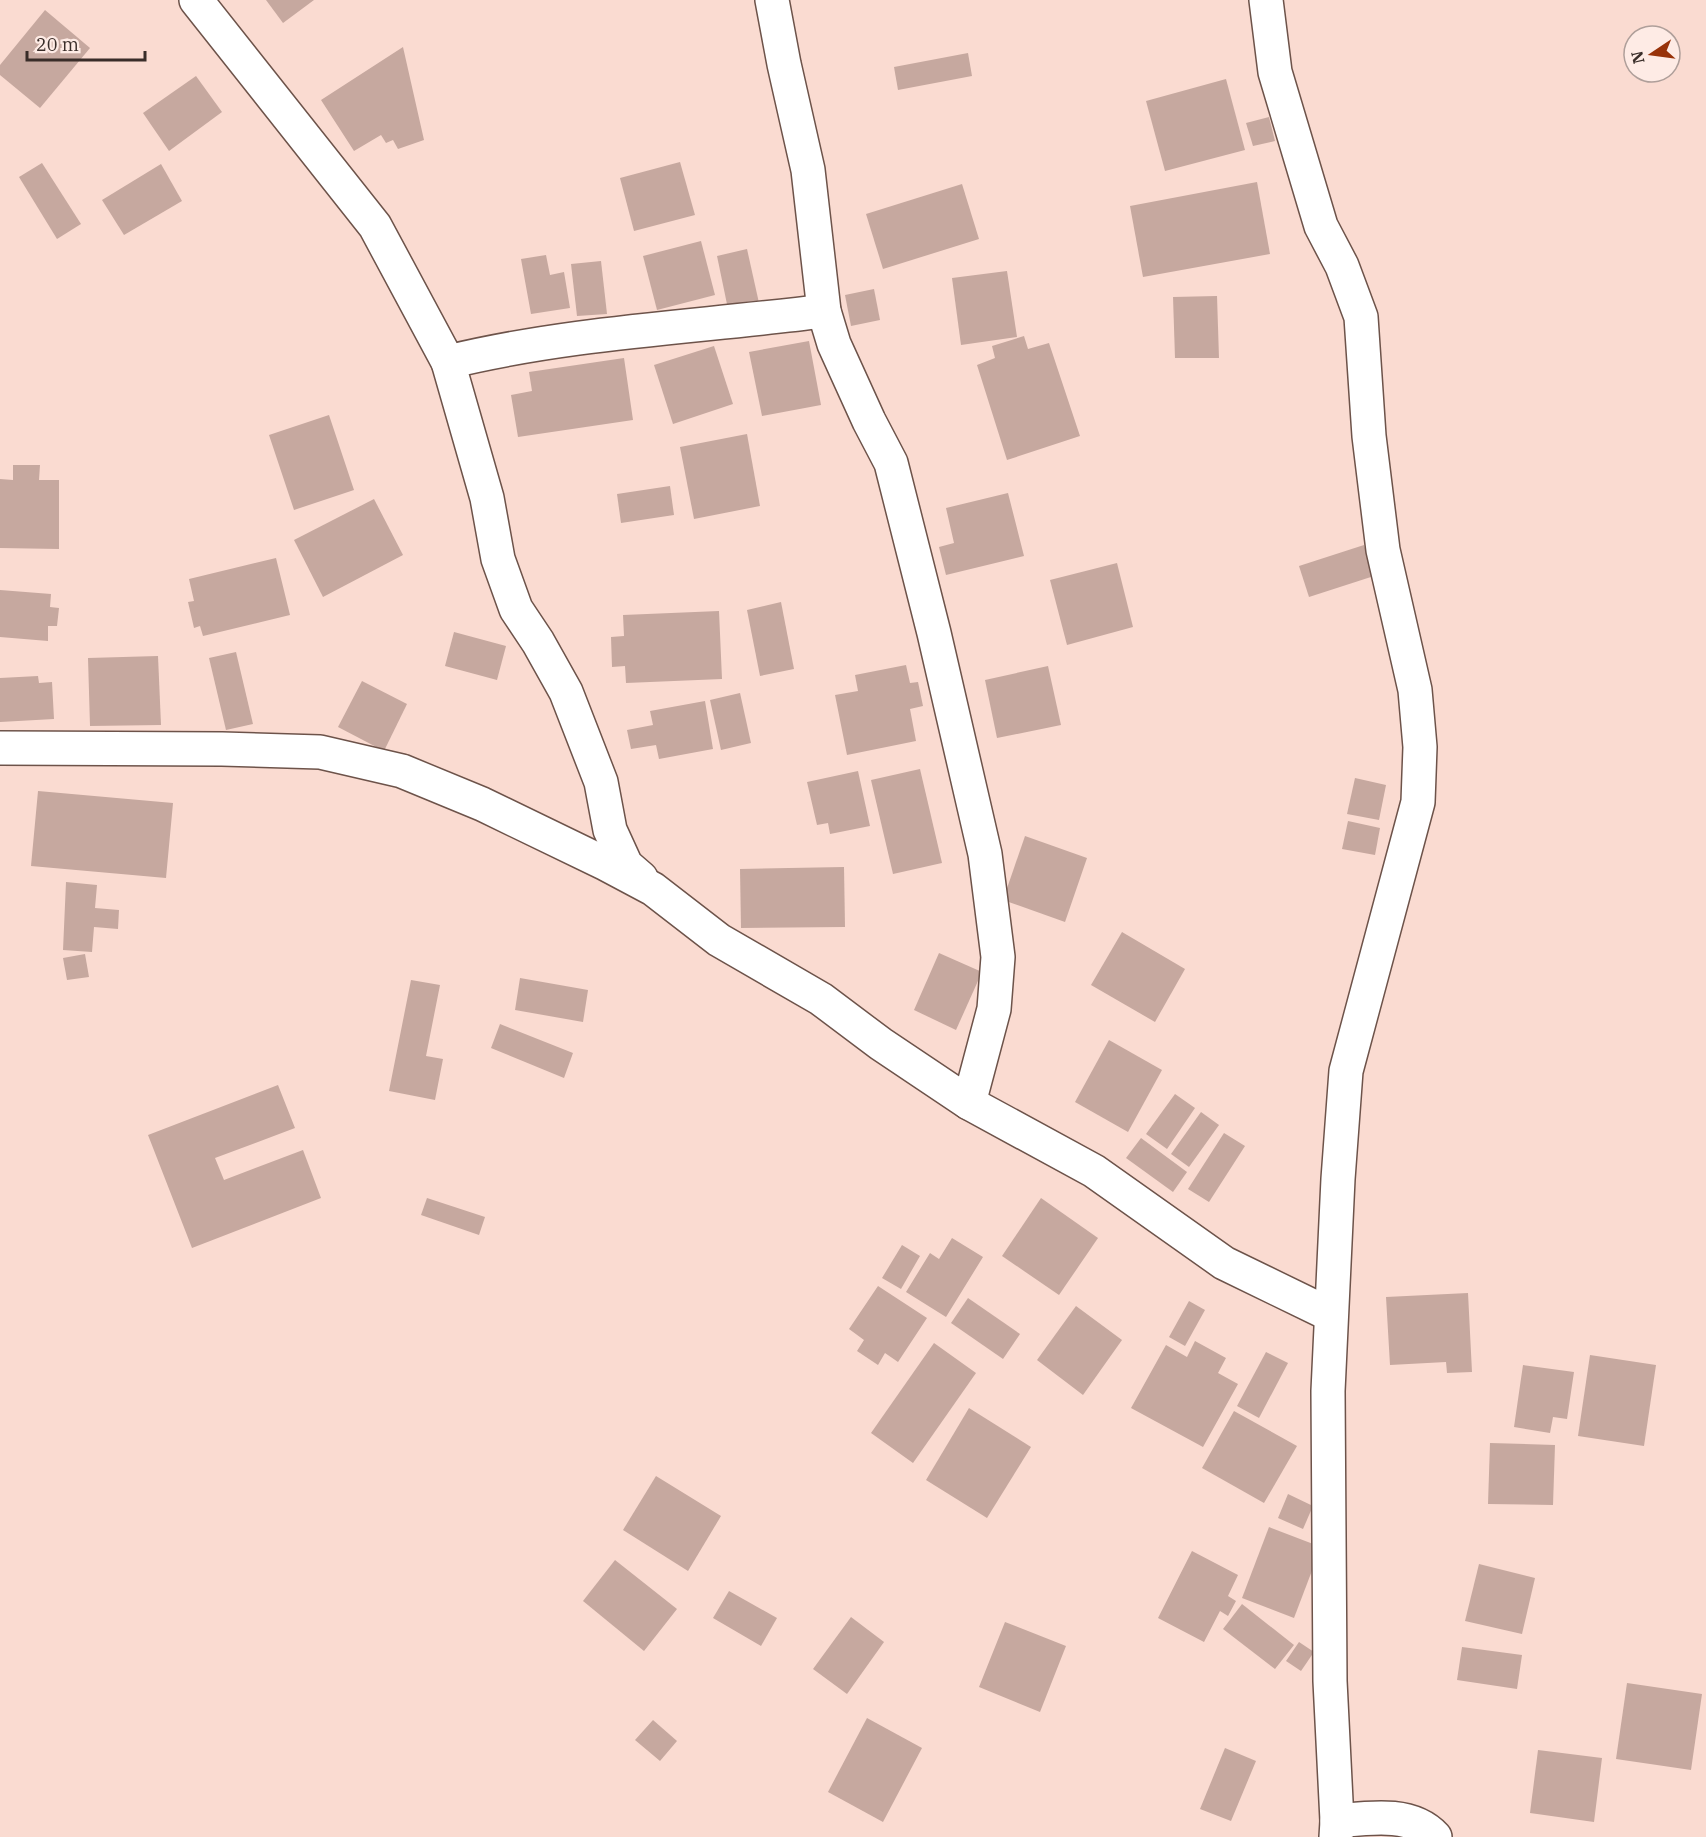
<svg xmlns="http://www.w3.org/2000/svg" width="1706" height="1837" font-family="'IBM Plex Serif',serif">
  <style>
    .building { fill: #c6a89f }
    .lines { fill: none; stroke-linecap: round; stroke-linejoin: round }
    .minor-casing { stroke: #6d534a; stroke-width: 36 }
    .minor { stroke: #fff; stroke-width: 33 }
  </style>
  <rect width="100%" height="100%" fill="#fadbd1"/>
  <g class="building">
    <path d="M266,0h48l-31,23z"/>
    <path d="M45,10l45,38 -50,60 -40,-33v-10z"/>
    <path d="M403,47l21,93 -26,9 -5,-9 -7,3 -5,-8 -27,16 -33,-51z"/>
    <path d="M968,53l4,23 -74,14 -4,-23z"/>
    <path d="M196,76l26,36 -53,39 -26,-38z"/>
    <path d="M1226,79l19,71 -80,21 -19,-70z"/>
    <path d="M1269,117l6,24 -22,5 -7,-23z"/>
    <path d="M680,162l15,53 -61,16 -14,-53z"/>
    <path d="M42,163l39,61 -24,15 -38,-62z"/>
    <path d="M161,164l21,37 -58,34 -22,-35z"/>
    <path d="M1257,182l13,72 -127,23 -13,-71z"/>
    <path d="M962,184l17,55 -96,30 -17,-55z"/>
    <path d="M701,241l14,54 -58,15 -14,-54z"/>
    <path d="M747,249l12,54 -31,6 -11,-53z"/>
    <path d="M546,255l4,20 14,-3 6,36 -39,6 -10,-55z"/>
    <path d="M601,261l6,53 -30,2 -6,-52z"/>
    <path d="M1007,271l10,66 -56,8 -9,-67z"/>
    <path d="M874,289l6,31 -29,6 -6,-31z"/>
    <path d="M1217,296l2,62h-44l-2,-61z"/>
    <path d="M1024,336l4,13 21,-6 31,93 -73,24 -30,-95 18,-7 -3,-12z"/>
    <path d="M809,341l12,64 -59,11 -13,-64z"/>
    <path d="M714,346l19,58 -60,20 -19,-59z"/>
    <path d="M624,358l9,62 -115,17 -7,-42 21,-4 -3,-19z"/>
    <path d="M329,415l25,75 -60,20 -25,-75z"/>
    <path d="M747,434l13,72 -66,13 -14,-72z"/>
    <path d="M13,465h27l-1,15h20v69l-59,-1v-69l13,1z"/>
    <path d="M670,486l4,29 -53,8 -4,-29z"/>
    <path d="M1008,493l16,63 -78,19 -7,-28 15,-4 -8,-35z"/>
    <path d="M374,499l29,56 -80,42 -29,-57z"/>
    <path d="M1364,545l10,31 -65,21 -10,-31z"/>
    <path d="M276,558l14,57 -87,21 -3,-10 -6,2 -6,-26 6,-1 -5,-22z"/>
    <path d="M1117,563l16,64 -66,18 -17,-65z"/>
    <path d="M0,590l51,4 -1,13 9,1 -2,18h-9v15l-48,-4z"/>
    <path d="M781,602l13,67 -34,7 -13,-66z"/>
    <path d="M719,611l3,68 -96,4 -1,-17 -13,1 -1,-30 13,-1 -1,-21z"/>
    <path d="M454,632l52,14 -9,34 -52,-14z"/>
    <path d="M236,652l17,72 -27,6 -17,-72z"/>
    <path d="M158,656l3,69 -71,1 -2,-68z"/>
    <path d="M906,665l4,18 8,-1 5,24 -13,3 6,32 -69,14 -12,-60 23,-4 -3,-16z"/>
    <path d="M1048,666l13,59 -64,13 -12,-58z"/>
    <path d="M38,676l1,7 13,-1 2,37 -54,3v-44z"/>
    <path d="M362,681l45,23 -23,47 -46,-24z"/>
    <path d="M740,693l11,50 -30,7 -11,-50z"/>
    <path d="M705,701l8,48 -54,10 -3,-14 -25,4 -4,-19 26,-5 -3,-14z"/>
    <path d="M920,769l22,94 -49,11 -22,-94z"/>
    <path d="M858,771l12,55 -40,8 -2,-11 -11,2 -10,-43z"/>
    <path d="M1355,778l31,7 -7,35 -32,-6z"/>
    <path d="M38,791l135,12 -7,75 -135,-12z"/>
    <path d="M1348,821l32,7 -5,27 -33,-6z"/>
    <path d="M1025,836l62,22 -22,64 -62,-22z"/>
    <path d="M844,867l1,60 -104,1 -1,-59z"/>
    <path d="M66,882l31,3 -2,23 24,2 -1,19 -24,-2 -2,25 -29,-2z"/>
    <path d="M1122,932l63,37 -30,53 -64,-37z"/>
    <path d="M939,953l43,19 -26,58 -42,-20z"/>
    <path d="M85,954l4,23 -22,3 -4,-22z"/>
    <path d="M520,978l68,12 -5,32 -68,-12z"/>
    <path d="M411,980l29,5 -14,71 17,3 -8,41 -46,-9z"/>
    <path d="M500,1024l73,29 -9,25 -73,-30z"/>
    <path d="M1109,1040l53,30 -34,62 -53,-30z"/>
    <path d="M278,1085l17,43 -80,30 9,22 79,-30 18,48 -129,50 -44,-113z"/>
    <path d="M1175,1094l20,14 -28,41 -21,-15z"/>
    <path d="M1201,1112l18,13 -30,42 -18,-13z"/>
    <path d="M1224,1133l21,13 -36,56 -21,-13z"/>
    <path d="M1141,1138l46,34 -14,20 -47,-34z"/>
    <path d="M427,1198l58,19 -6,18 -58,-20z"/>
    <path d="M1041,1198l57,40 -39,57 -57,-39z"/>
    <path d="M952,1238l31,19 -37,60 -40,-25 24,-39 9,6z"/>
    <path d="M902,1245l18,11 -19,33 -19,-11z"/>
    <path d="M878,1286l49,32 -29,44 -13,-9 -7,12 -21,-14 7,-11 -15,-11z"/>
    <path d="M1468,1293l4,79 -25,1 -1,-11 -56,3 -4,-68z"/>
    <path d="M968,1298l52,36 -17,25 -52,-36z"/>
    <path d="M1189,1301l16,9 -20,36 -16,-9z"/>
    <path d="M1076,1306l46,34 -39,55 -46,-35z"/>
    <path d="M1195,1341l31,17 -8,15 20,11 -35,63 -72,-39 35,-63 21,12z"/>
    <path d="M934,1343l42,30 -63,90 -42,-30z"/>
    <path d="M1266,1352l22,11 -29,55 -22,-12z"/>
    <path d="M1590,1355l66,10 -12,81 -66,-10z"/>
    <path d="M1523,1365l51,7 -7,47 -14,-2 -3,16 -36,-6z"/>
    <path d="M969,1408l62,39 -44,71 -61,-38z"/>
    <path d="M1234,1411l63,35 -33,57 -62,-35z"/>
    <path d="M1490,1443l65,2 -2,60 -65,-1z"/>
    <path d="M656,1476l65,40 -33,55 -65,-41z"/>
    <path d="M1288,1494l25,12 -10,23 -25,-11z"/>
    <path d="M1269,1527l52,20 -27,71 -52,-20z"/>
    <path d="M1192,1551l46,24 -10,21 8,5 -8,15 -8,-5 -16,31 -46,-24z"/>
    <path d="M615,1560l62,49 -33,42 -61,-50z"/>
    <path d="M1479,1564l56,14 -13,56 -57,-13z"/>
    <path d="M729,1591l48,27 -16,28 -48,-28z"/>
    <path d="M1242,1604l52,41 -19,24 -52,-40z"/>
    <path d="M851,1617l33,25 -37,52 -34,-25z"/>
    <path d="M1005,1622l61,24 -26,66 -61,-25z"/>
    <path d="M1299,1642l15,10 -13,19 -15,-10z"/>
    <path d="M1462,1647l60,8 -5,34 -60,-9z"/>
    <path d="M1627,1683l75,11 -11,76 -75,-11z"/>
    <path d="M867,1718l55,30 -39,74 -55,-30z"/>
    <path d="M653,1720l24,21 -17,20 -25,-21z"/>
    <path d="M1225,1748l31,13 -25,60 -31,-12z"/>
    <path d="M1538,1750l64,8 -8,64 -64,-9z"/>
  </g>
  <g class="lines">
    <g class="minor-casing">
      <g id="minor">
        <path d="M196,0l179,226 73,136 39,136 11,61 18,50 22,33 28,50 35,90 9,48 16,35 15,13"/>
        <path d="M772,0l12,64 24,106 16,141 10,33 35,77 22,42 43,170 51,221 13,103 -4,52 -25,94"/>
        <path d="M1266,0l9,72 46,154 21,40 19,51 8,119 14,114 32,140 5,57 -2,55 -72,269 -8,108 -10,212 2,290 7,140"/>
        <path d="M448,362c123,-30 250,-35 376,-51"/>
        <path d="M0,748l222,1 98,3 82,19 80,33 124,60 47,25 66,51 102,59 60,45 88,59 125,68 130,92 107,52"/>
        <path d="M1336,1837l1,-16c32,-3 74,-10 98,16"/>
      </g>
    </g>
    <use href="#minor" class="minor"/>
  </g>
  <g transform="translate(1652 54) rotate(257)"><circle r="28" fill="#feebe5" stroke="#af9f9a" stroke-width="1.5"/>
  <path d="M0-4.5L10 22L0 15L-10 22Z" fill="#983209"/>
  <text y="-9" font-size="16" font-weight="bold" text-anchor="middle" fill="#392d29">N</text>
  </g>
  <path d="M27 51v9h118v-9" fill="none" stroke="#392d29" stroke-width="3"/>
  <text x="36" y="51" font-size="18" fill="#392d29" stroke="#feebe5" stroke-width="4.5" paint-order="stroke">20 m</text>
</svg>
